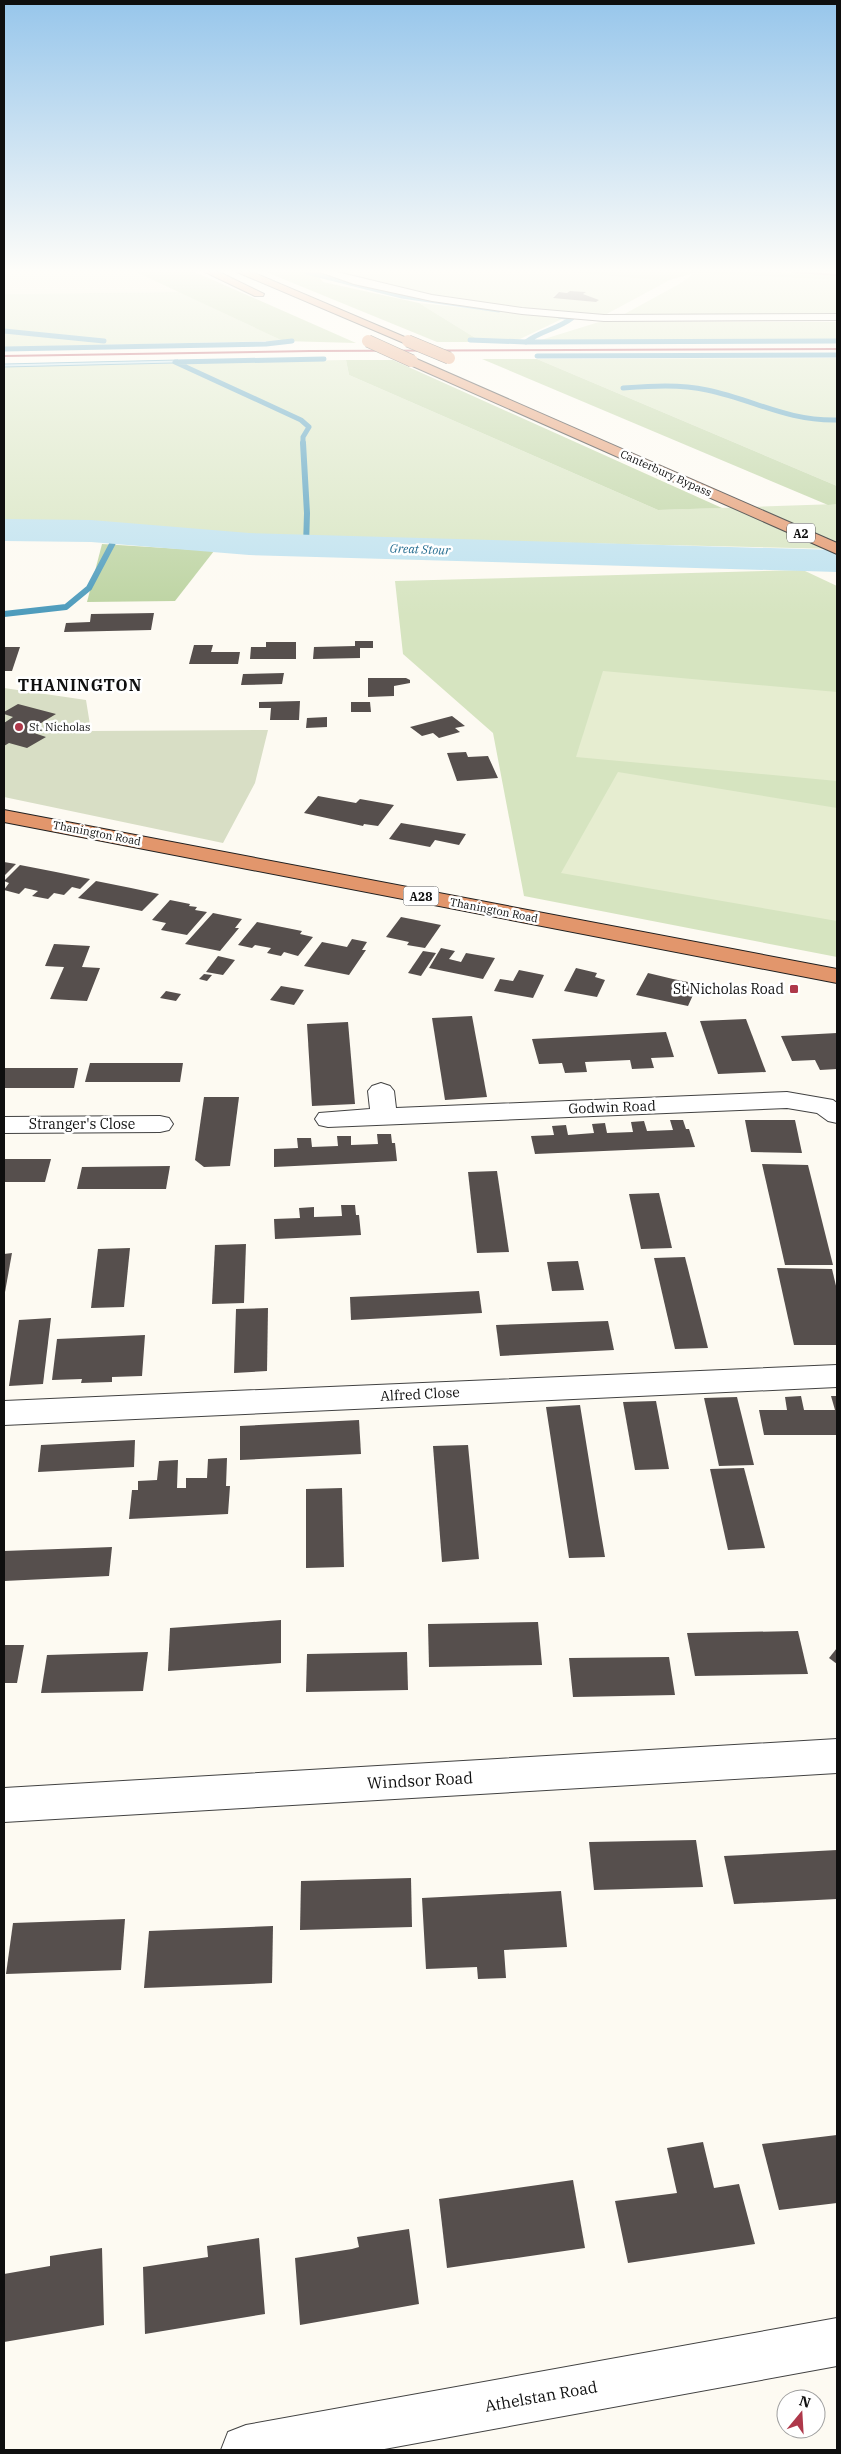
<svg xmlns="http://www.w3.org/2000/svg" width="841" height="2454" font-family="'IBM Plex Serif',serif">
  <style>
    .farmland { fill: #f1ecd5 }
    .green { fill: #d6e4c0; fill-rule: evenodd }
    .forest { fill: #bcd3a1 }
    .cemetery { fill: #d8dec5 }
    .pitch { fill: #e6edd0 }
    .water { fill: #bde1ef; stroke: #4d9bbc }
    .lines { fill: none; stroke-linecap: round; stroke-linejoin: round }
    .stream-far1 { stroke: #4d9bbc; stroke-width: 5 }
    .stream { stroke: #4d9bbc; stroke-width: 6 }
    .river { fill: #bde1ef; fill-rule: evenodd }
    .building { fill: #564f4d }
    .street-casing { stroke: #424242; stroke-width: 2 }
    .highway-casing { stroke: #202020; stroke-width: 2 }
    .street { fill: #fff; fill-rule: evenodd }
    .highway { fill: #e2966c; fill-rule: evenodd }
    .rail { stroke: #ae384a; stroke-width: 2 }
    .highway-bridge-casing { stroke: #202020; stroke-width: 13; stroke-linecap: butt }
    .highway-bridge { stroke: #e2966c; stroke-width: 12 }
    .poi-dot { fill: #ae384a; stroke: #fff; stroke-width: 2 }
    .labels { text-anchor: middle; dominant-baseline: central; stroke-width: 5; stroke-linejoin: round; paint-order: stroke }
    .far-street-label { font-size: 11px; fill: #0f0f0f; stroke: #fff }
    .far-poi-label { font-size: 11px; fill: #0f0f0f; stroke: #fff; text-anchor: start }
    .shield { fill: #fff; stroke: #575757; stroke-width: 1 }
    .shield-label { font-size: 12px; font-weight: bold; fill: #0f0f0f }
    .far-water-label { font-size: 12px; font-style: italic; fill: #276e91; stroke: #fff }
    .poi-label { font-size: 14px; fill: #0f0f0f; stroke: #fff; text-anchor: end }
    .street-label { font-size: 14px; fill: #0f0f0f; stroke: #fff }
    .far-district-label { font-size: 16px; font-weight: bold; letter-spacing: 1px; fill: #0f0f0f; stroke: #fff }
    .near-street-label { font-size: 16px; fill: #0f0f0f; stroke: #fff }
  </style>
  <rect width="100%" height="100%" fill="#fdfaf2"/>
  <path class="farmland" d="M4,272h132l44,20 -176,2z"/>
  <g class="green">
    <path d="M333,272h234l101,9 -65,35 -109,-10 -58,-9zM570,291l15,1 -2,2 15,6 -2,2 -43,-5 6,-5 8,1z"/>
    <path d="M694,273l143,7v36l-218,1 62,-34z"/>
    <path d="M180,292l103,49 -279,6v-53z"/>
    <path d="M419,303l145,15 -44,21 -38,3z"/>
    <path d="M599,322h238v18h-296z"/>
    <path d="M837,358v128l-300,-127z"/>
    <path d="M346,360l3,15 309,135 179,-6v45l-574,-13 -259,-14v-156z"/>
    <path d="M803,570l34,16v371l-313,-61 -31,-163 -90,-79 -8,-73z"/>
  </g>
  <g class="forest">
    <path d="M136,272h59l161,71 -73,-2z"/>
    <path d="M266,272h50l7,10 96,21 63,39h-45z"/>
    <path d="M567,272h209l61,4v4l-143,-7 -28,8z"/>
    <path d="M482,359h55l300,127v18l-9,1z"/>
    <path d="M346,360h47l329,148 -64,2 -309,-135z"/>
    <path d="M102,544l112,7 -39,50 -88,1z"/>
  </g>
  <path class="cemetery" d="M4,688l82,12 5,31 177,-1 -13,53 -32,60 -219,-46z"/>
  <g class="pitch">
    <path d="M603,671l234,21v89l-261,-24z"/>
    <path d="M618,772l219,36v113l-276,-48z"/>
  </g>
  <path class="water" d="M178,360l-4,3 -170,4v-3z"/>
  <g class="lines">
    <g class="stream-far1">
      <path d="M307,272l95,24 97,14"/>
      <path d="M559,316l13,2c-14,11 -32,13 -46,24l311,-1"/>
      <path d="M4,331l100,10"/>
      <path d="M470,340l56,2"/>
      <path d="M4,349l262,-5 26,-3"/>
      <path d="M537,356l300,-1"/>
      <path d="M623,388c28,-2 57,-4 84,2 48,10 79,31 130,30"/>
      <path d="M303,444v-7l6,-10 -8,-7 -126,-58 149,-3"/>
    </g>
    <g class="stream">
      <path d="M303,443l4,70 -1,33"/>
      <path d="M4,614l62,-7 23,-19 29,-55"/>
    </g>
    <path class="river" d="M4,519l87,1 158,13 588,17v22l-588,-17 -158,-13 -87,-1z"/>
  </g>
  <g class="building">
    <path d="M570,291l16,1 -3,2 16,6 -3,2 -43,-4 6,-6 8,1z"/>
    <path d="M154,613l-3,17 -87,2 2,-9 24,-1 1,-8z"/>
    <path d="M355,641h18v7h-13v10l-47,1 1,-12 41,-1z"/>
    <path d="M266,642h30v17h-46l1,-12h15z"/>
    <path d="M194,645h19l-2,7h29l-2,12h-49z"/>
    <path d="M4,647h16l-8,24h-8z"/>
    <path d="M284,673l-2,11 -41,1 2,-11z"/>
    <path d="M368,678h38l4,2v3l-16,3v10l-26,1z"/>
    <path d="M300,701l-1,19h-29l1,-12h-12v-6z"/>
    <path d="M351,702h19l1,10h-20z"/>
    <path d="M18,704l38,10 -28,17 18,6 -19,11 -18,-5 -5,3v-23l9,-6 -9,-3v-2z"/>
    <path d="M452,716l13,10 -10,2 5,4 -21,6 -6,-5 -11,3 -12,-9z"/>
    <path d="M327,717v10l-21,1 1,-10z"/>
    <path d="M466,752l2,5 20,-1 10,22 -41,3 -10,-28z"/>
    <path d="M318,796l38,7 4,-4 34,6 -16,21 -14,-2 -1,2 -59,-13z"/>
    <path d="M401,823l65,11 -7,11 -24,-5 -5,7 -41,-8z"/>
    <path d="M4,862l12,2 -12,12z"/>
    <path d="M20,865l36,7 34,7 -10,10 -8,-2 -8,8 -10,-2 -6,6 -16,-3 6,-5 -13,-3 -6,6 -15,-4 5,-7 -5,-2z"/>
    <path d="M96,881l35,7 28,6 -17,17 -64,-13z"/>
    <path d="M170,900l20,4 -1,2 8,1 -2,3 12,2 -20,23 -26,-5 5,-7 -14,-3z"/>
    <path d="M213,913l29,6 -7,9h4l-19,23 -35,-7z"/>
    <path d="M401,917l40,8 -16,23 -18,-3 2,-3 -23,-5z"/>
    <path d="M257,922l45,9 -2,3 13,3 -15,19 -14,-4 -3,4 -14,-3 4,-5 -16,-3 -3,3 -14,-3z"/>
    <path d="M352,939l15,3 -5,8h4l-17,25 -45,-9 18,-24 25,5z"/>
    <path d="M54,944l36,2 -8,21 18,1 -13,33 -37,-2 14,-32 -19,-1z"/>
    <path d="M441,948l14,3 -6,8 12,3 5,-9 29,5 -12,21 -54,-11z"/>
    <path d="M423,951l13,2 -15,23 -13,-3z"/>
    <path d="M218,956l17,4 -12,15 -17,-3z"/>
    <path d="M576,968l21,5 -2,4 10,3 -8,17 -33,-6z"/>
    <path d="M519,970l25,5 -11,23 -39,-7 6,-12 13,2z"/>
    <path d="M648,973l25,6 25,5 -10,22 -52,-11z"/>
    <path d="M204,974l8,1 -5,6 -8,-2z"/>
    <path d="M281,986l23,4 -10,15 -24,-5z"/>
    <path d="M166,991l15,3 -5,7 -16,-3z"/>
    <path d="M472,1016l15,81 -42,3 -13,-82z"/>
    <path d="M746,1019l20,53 -48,2 -18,-53z"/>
    <path d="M348,1022l7,82 -43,2 -5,-82z"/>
    <path d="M666,1032l8,25 -23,1 3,10 -22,1 -2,-9 -45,2 2,10 -22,1 -3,-10 -23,1 -7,-25z"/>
    <path d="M837,1033v36l-17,1 -5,-10 -23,1 -11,-25z"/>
    <path d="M90,1063h93l-3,19h-95z"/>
    <path d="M4,1068h74l-4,20h-70z"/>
    <path d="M204,1097h35l-9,69 -26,1 -9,-7z"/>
    <path d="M670,1120h13l3,9h3l6,18 -160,7 -4,-18 23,-1 -2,-9 14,-1 2,10 26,-2 -2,-9 13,-1 2,10 26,-1 -2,-10 13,-1 3,10 26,-1z"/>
    <path d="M745,1120h50l7,33 -51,-1z"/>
    <path d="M377,1134h14l1,9h3l2,18 -123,6v-18l24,-1 -1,-10h14l1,9 26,-1 -1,-10h14v9l27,-1z"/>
    <path d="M4,1159h47l-6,23h-41z"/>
    <path d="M762,1164l46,1 25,100h-48z"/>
    <path d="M170,1166l-4,23h-89l5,-22z"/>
    <path d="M497,1171l12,81 -32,1 -9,-81z"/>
    <path d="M659,1193l13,55 -31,1 -12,-55z"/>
    <path d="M341,1205h14l1,10h3l2,20 -86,4 -1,-20 26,-1 -1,-10 15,-1v10l28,-1z"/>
    <path d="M246,1244l-2,59 -32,1 3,-59z"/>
    <path d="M130,1248l-6,59 -33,1 7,-59z"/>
    <path d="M12,1253l-7,39h-1v-38z"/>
    <path d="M685,1257l15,59 8,32 -33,1 -21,-91z"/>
    <path d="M578,1261l6,29 -32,1 -5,-29z"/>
    <path d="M777,1268l55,1 5,21v55h-43z"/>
    <path d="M479,1291l3,22 -131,7 -1,-23z"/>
    <path d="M268,1308l-1,63 -33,2 2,-64z"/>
    <path d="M51,1318l-8,66 -34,2 10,-66z"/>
    <path d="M608,1321l6,29 -114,6 -4,-31z"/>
    <path d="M145,1335l-3,41 -30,1v5l-31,1 1,-4 -30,1 5,-41z"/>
    <path d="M801,1396l3,14h31l-4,-14h6v39h-73l-5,-25h28l-2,-13z"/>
    <path d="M737,1397l17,68 -35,1 -15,-68z"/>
    <path d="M656,1401l13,68 -34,1 -12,-68z"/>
    <path d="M580,1405l18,111 7,41 -36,1 -23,-151z"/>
    <path d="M359,1420l2,34 -121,6v-34z"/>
    <path d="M135,1440l-1,27 -96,5 3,-27z"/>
    <path d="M468,1445l11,114 -37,3 -9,-116z"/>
    <path d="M227,1458l-1,28h4l-2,28 -99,5 3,-29h6v-9l19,-1 2,-19 19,-1 -1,28h9v-10h21l1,-19z"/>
    <path d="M744,1468l21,80 -37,2 -18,-81z"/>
    <path d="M342,1488l2,79 -38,1v-79z"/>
    <path d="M112,1547l-3,29 -105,5v-30z"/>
    <path d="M281,1620v43l-113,8 2,-43z"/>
    <path d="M538,1622l4,43 -113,2 -1,-43z"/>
    <path d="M798,1631l10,43 -113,2 -8,-43z"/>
    <path d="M4,1645h20l-7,38h-13z"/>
    <path d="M837,1648v16l-8,-6z"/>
    <path d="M148,1652l-5,39 -102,2 6,-38z"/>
    <path d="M407,1652l1,38 -102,2 1,-38z"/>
    <path d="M669,1657l6,38 -102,2 -4,-39z"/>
    <path d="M696,1840l7,47 -109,3 -5,-48z"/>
    <path d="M837,1850v49l-103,5 -10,-48z"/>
    <path d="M411,1878l1,49 -112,3 1,-49z"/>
    <path d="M561,1891l6,56 -63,3 2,28 -28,1 -1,-12 -51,2 -4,-71z"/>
    <path d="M125,1919l-4,51 -115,4 7,-51z"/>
    <path d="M273,1926l-1,57 -128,5 5,-57z"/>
    <path d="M837,2135v68l-58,7 -17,-66z"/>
    <path d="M703,2142l11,46 25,-4 16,60 -127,19 -13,-62 62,-8 -10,-45z"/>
    <path d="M573,2180l12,68 -138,20 -8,-69z"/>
    <path d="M409,2229l10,75 -119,21 -5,-67 57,-9 7,-2 -2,-10z"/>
    <path d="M259,2238l6,76 -120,20 -2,-67 65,-10 -1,-11z"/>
    <path d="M102,2248l2,77 -100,17v-68l46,-8v-10z"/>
  </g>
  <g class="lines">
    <g class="street-casing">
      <g id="street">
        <path d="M320,272h17l95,23 90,13 82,7 233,-1v6l-233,1 -82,-7 -90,-13 -78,-17z"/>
        <path d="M381,1083l9,3 4,5 2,17 391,-16 46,8 4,3v20l-9,-2 -11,-8 -30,-5 -459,19 -9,-2 -4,-6 4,-6 51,-4 -2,-18 4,-5z"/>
        <path d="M160,1116l9,2 4,6 -4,6 -9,2 -156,1v-16z"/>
        <path d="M837,1365v22l-833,38v-24z"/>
        <path d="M837,1739v34l-833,49v-34z"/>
        <path d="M837,2318v48l-458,84h-158l7,-18 18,-7z"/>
      </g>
    </g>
    <g class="highway-casing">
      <g id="highway">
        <path d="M205,272h14l45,22 -1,2h-8z"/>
        <path d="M237,272h15l162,69 -2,2h-8z"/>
        <path d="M412,357l425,186v11l-429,-190 -2,-3 2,-3z"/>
        <path d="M4,810l833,159v14l-833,-161z"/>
      </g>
    </g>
    <use href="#street" class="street"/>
    <use href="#highway" class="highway"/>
    <g class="rail">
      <path d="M793,272l44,3"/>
      <path d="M4,356l306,-5 527,-2"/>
    </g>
    <g class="highway-bridge-casing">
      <g id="highway-bridge">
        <path d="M368,341l44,20"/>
        <path d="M408,341l41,17"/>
      </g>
    </g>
    <use href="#highway-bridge" class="highway-bridge"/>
  </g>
  <linearGradient id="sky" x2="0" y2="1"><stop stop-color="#97c6eb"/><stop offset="0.44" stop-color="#fefdf9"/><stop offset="1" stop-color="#fefdf9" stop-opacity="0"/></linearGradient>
  <rect width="841" height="616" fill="url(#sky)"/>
  <g class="poi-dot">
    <circle cx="19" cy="727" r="5"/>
    <rect x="789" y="984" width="10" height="10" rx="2.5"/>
  </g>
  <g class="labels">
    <g class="far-street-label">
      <text transform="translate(666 473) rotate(24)">Canterbury Bypass</text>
      <text transform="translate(97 833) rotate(11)">Thanington Road</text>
      <text transform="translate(494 910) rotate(11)">Thanington Road</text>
    </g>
    <g class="far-poi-label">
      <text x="29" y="727">St. Nicholas</text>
    </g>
    <g class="shield">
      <rect x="787" y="523.5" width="28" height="19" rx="4"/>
      <rect x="403.5" y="886.5" width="35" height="19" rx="4"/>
    </g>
    <g class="shield-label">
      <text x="801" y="533">A2</text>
      <text x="421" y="896">A28</text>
    </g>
    <g class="far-water-label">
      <text transform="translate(420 549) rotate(2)">Great Stour</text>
    </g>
    <g class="poi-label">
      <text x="784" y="989">St Nicholas Road</text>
    </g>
    <g class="street-label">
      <text transform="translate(612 1107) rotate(-2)">Godwin Road</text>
      <text x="82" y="1124">Stranger's Close</text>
      <text transform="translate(420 1394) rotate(-3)">Alfred Close</text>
    </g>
    <g class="far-district-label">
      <text x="80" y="685">THANINGTON</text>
    </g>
    <g class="near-street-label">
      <text transform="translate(420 1780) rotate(-3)">Windsor Road</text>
      <text transform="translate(541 2396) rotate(-10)">Athelstan Road</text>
    </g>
  </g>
  <rect width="841" height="2454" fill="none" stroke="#0f0f0f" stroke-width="10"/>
  <g transform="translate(801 2414) rotate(18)"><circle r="24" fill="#ffffff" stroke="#9f9f9f"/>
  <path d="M0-4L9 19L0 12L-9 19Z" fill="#ae384a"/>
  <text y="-8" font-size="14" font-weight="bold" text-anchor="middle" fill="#0f0f0f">N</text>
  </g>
</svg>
